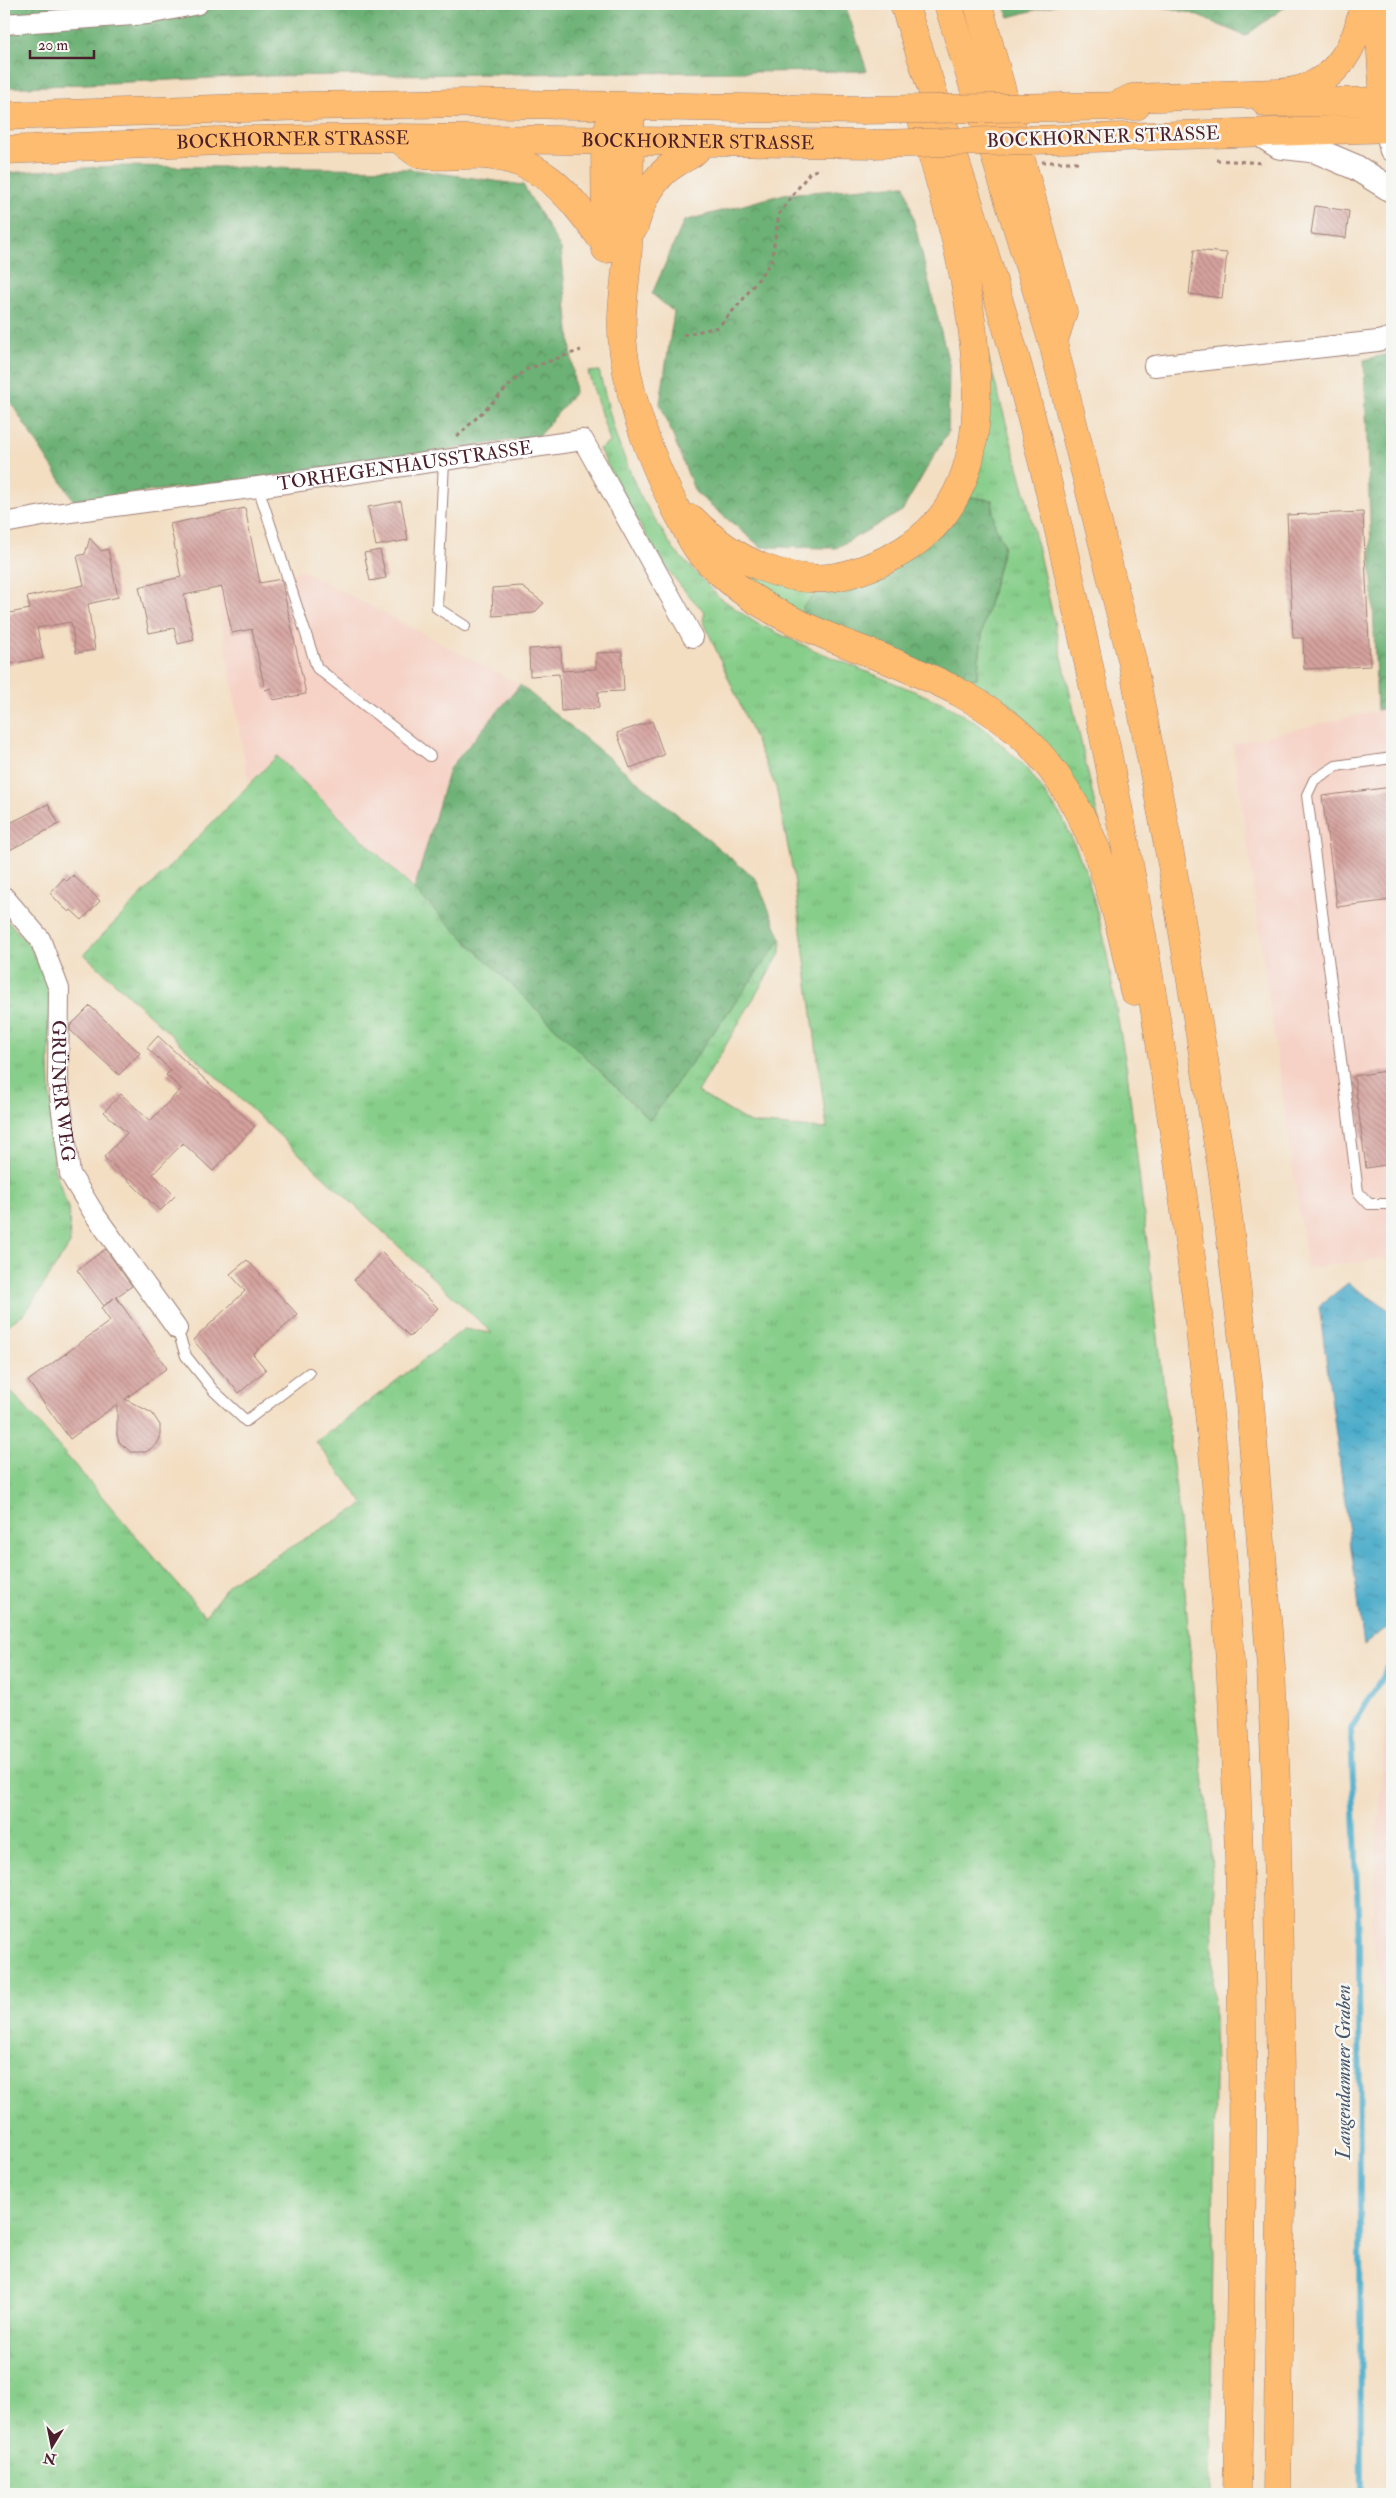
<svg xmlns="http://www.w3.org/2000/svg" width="1396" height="2498" font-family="'IM FELL Double Pica',serif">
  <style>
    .built { fill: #f6d1c5 }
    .grass { fill: url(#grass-tufts); stroke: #68765a }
    .forest { fill: url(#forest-crowns); stroke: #5b6850 }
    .water { fill: url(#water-ripples); stroke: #4a667a }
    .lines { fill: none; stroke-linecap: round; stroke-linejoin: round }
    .stream { stroke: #4bacca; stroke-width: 6 }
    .building { fill: url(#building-back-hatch) }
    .service-casing { stroke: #9e7e76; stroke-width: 12 }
    .minor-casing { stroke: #9e7e76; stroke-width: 22 }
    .tertiary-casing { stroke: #9e7e76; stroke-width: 27 }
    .primary-casing { stroke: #9e7e76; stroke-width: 29 }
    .motorway-casing { stroke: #9e7e76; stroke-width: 29 }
    .path { stroke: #9e7e76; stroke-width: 3; stroke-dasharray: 4 4; stroke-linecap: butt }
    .service { stroke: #fff; stroke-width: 10 }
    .minor { stroke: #fff; stroke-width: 20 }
    .tertiary { stroke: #fff; stroke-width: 25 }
    .primary { stroke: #febc70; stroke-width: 28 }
    .motorway { stroke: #febc70; stroke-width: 28 }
    .primary-bridge-casing { stroke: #9e7e76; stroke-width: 29; stroke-linecap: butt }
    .path-bridge { stroke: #9e7e76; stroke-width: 3; stroke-dasharray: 4 4; stroke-linecap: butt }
    .primary-bridge { stroke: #febc70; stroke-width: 28 }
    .labels { text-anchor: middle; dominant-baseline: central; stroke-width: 5; stroke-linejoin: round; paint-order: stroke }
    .street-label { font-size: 19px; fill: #4a1f2b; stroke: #f6f6f2 }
    .water-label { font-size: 20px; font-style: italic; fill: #4a576b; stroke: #f6f6f2 }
  </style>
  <defs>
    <pattern id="grass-tufts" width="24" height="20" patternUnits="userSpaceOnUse" patternTransform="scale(1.25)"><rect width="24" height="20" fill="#86ce89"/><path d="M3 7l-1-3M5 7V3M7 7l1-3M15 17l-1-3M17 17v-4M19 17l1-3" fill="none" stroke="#75b076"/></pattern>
    <pattern id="forest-crowns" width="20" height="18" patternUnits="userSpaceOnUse" patternTransform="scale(1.25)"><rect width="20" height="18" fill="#6cb175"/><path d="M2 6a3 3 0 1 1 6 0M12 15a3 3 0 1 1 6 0" fill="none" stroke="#5b8f60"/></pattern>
    <pattern id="water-ripples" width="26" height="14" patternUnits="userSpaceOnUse" patternTransform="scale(1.25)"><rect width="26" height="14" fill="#4bacca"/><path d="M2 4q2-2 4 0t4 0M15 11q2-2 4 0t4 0" fill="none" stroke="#408ba4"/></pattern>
    <pattern id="building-back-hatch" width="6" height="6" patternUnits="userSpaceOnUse" patternTransform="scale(1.25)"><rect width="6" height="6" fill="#d5a29e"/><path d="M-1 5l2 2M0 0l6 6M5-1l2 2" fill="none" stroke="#af8381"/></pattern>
  </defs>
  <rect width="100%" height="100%" fill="#f6f6f2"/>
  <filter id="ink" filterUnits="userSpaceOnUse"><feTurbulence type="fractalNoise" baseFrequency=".02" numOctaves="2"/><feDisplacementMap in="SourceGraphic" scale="10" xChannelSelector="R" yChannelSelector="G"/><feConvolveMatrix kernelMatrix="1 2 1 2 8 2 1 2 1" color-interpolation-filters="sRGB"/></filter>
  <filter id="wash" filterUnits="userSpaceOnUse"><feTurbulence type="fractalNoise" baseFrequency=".0096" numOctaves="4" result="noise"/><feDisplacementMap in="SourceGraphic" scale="20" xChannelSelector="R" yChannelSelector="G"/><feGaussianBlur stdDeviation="1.12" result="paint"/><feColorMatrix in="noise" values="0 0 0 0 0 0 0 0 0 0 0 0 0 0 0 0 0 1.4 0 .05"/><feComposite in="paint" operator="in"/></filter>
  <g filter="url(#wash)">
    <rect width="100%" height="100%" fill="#f3dec2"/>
    <g class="built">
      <path d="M302,570l218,115 -73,84 -33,121 -137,-134 -29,26 -31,-191z"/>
      <path d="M1392,707v551l-85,10 -74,-524z"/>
      <path d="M1392,1699v339l-21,-107 15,-219z"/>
    </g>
    <g class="grass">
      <path d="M986,349l41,151 72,323 -144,-141 22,-4 6,-50 21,-83 -9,-19 -3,-26 -28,-4z"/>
      <path d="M599,371l17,66 23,57 35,56 45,47 37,26 58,27 129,53 38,23 46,42 36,51 23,52 18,67 23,133 51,437 17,203 16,127 4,243 -5,413h-1206v-1111l201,233 26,-34 133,-78 -48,-62 148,-113 28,4 -408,-379 193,-198 373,364 131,-181v13l-83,140 52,31 77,6 -33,-252 -18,-90 -73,-167 2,-8c-48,-45 -75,-106 -106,-163l11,-7 -22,-70z"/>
      <path d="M716,550l109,36 -22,31 -34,-17z"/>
      <path d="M4,917l24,26 23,44 -2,76 5,105 15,42 1,34 -44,68 -22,16z"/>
    </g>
    <g class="forest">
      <path d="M4,4h841l22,67 -614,5 -249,12z"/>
      <path d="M1004,4h54l-49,13z"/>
      <path d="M1148,4h141l-44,32 -54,-23z"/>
      <path d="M114,166l296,3 113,16 38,64 14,143 -36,44 -227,35 -238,30 -70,-109v-219z"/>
      <path d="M905,185l44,179 -1,68 -46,79 -66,37 -75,-1 -66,-55 -35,-89 14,-91 -22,-18 32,-73 100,-27z"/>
      <path d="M1392,353v354l-15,3 -13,-350z"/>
      <path d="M964,496l28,4 3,26 9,19 -21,83 -6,50 -22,4 -152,-65v-11l22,-20z"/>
      <path d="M520,685l236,194 25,60 -131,181 -236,-230 35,-121z"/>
    </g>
    <path class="water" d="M1348,1283l44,29v311l-28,23 -45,-340z"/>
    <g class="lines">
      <path class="stream" d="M1361,2494l-2,-555 -8,-210 41,-68"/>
    </g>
    <g id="blocks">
      <g class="building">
        <path d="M1315,206l34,5 -3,27 -35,-4z"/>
        <path d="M1194,250l33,3 -5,45 -33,-4z"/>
        <path d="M401,501l7,39 -32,6 -8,-39z"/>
        <path d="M245,508l15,75 21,-4 25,115 -33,6 -2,-12 -6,2 -13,-61 -20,4 -10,-46 -38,8 10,45 -16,4 -4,-16 -25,5 -10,-46 42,-10 -11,-53z"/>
        <path d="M1363,512l7,154 -66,3 -1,-31h-10l-6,-123z"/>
        <path d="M90,538l11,13 7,-2 10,48 -30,7 7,46 -19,3 -5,-31 -34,6 6,30 -39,7v-51l26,-5 -3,-12 57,-12 -7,-29 8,-2z"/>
        <path d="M380,550l6,28 -16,3 -6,-28z"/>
        <path d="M521,586l23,17 -10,10 -41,3 -1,-28z"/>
        <path d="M561,647l1,24 34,-2v-16l26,-1 2,39 -26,1 1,16 -38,3 -2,-37 -29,2 -1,-27z"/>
        <path d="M652,721l12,34 -34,13 -13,-35z"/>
        <path d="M1392,787v113l-55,7 -15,-111z"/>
        <path d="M48,804l11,20 -55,29v-27z"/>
        <path d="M73,875l27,26 -18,19 -11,-10 -2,2 -7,-6 -12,-13 14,-15 3,3z"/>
        <path d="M90,1006l50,47 -21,22 -49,-45v-4z"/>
        <path d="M158,1036l97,90 -42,45 -30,-28 -30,31 22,22 -15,15 -56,-54 23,-24 -23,-21 17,-18 29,27 31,-32 -15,-14 5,-5 -24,-22z"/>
        <path d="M1392,1070v94l-26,4 -12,-92z"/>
        <path d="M105,1249l27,37 -16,11 51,71 -42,31 27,14 8,12v13l-3,6 -11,8h-15l-12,-10 -2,-7v-31l-47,35 -42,-58 82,-60 -9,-13 13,-10 -10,8 -27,-36z"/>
        <path d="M381,1252l57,56 -28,29 -56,-57z"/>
        <path d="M247,1260l51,55 -45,39 13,16 -27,23 -46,-53 52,-49 -15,-17z"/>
      </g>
    </g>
  </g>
  <g filter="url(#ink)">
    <use href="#blocks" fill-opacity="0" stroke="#9e7e76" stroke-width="1"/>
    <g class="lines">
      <g class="service-casing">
        <g id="service">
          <path d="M444,461l-7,147 28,18"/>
          <path d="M258,487l59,181 113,88"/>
          <path d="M1392,758l-56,8 -22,14 -7,15 51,397 11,12h23"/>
          <path d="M177,1329l9,27 28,35 32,30 63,-48"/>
        </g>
      </g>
      <g class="minor-casing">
        <g id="minor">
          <path d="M4,24l144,-10 50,-10"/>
          <path d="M1154,366l224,-25 14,-4"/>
          <path id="s1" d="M4,523l44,-8 210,-28 325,-47 110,197"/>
          <path id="s2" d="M4,897l36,42 19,50 -1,92 12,93 25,41 82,114"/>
        </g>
      </g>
      <g class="tertiary-casing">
        <g id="tertiary">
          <path d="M1385,108l7,41"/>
          <path d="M1257,132l22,14 36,4 40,17 37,23"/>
        </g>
      </g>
      <g class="primary-casing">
        <g id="primary">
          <path d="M1266,103l126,-2"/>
          <path d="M1064,107l72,-1"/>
          <path d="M4,116l303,-10 157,-3 397,7"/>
          <path d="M1032,140l360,-12"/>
          <path id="s3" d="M4,150l240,-10 154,-2 475,6"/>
        </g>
      </g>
      <g class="motorway-casing">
        <g id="motorway">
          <path d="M904,4c39,120 80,241 114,363 29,106 53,214 76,322 66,310 112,625 134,942 20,287 15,576 9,863"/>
          <path d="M948,4l105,339 79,317 40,205 51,310 26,216 22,277 5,116 6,351 -5,359"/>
          <path d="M978,4l85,308 -10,31"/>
          <path d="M1378,4l6,97"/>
          <path d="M631,107c-2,47 -1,94 -3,141 -2,35 -10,70 -4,106 8,57 28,108 54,159 7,12 13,28 22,39 12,14 27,27 41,38 43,31 93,49 142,68 54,22 108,45 149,88 64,68 84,156 102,245"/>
          <path d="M1113,107l19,-9 146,-5c38,-2 62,-21 77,-56 5,-11 5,-23 11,-33"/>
          <path d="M398,138c6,5 14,12 21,16 10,4 51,0 65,1 61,4 87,43 121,88"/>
          <path d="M634,227c7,-24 18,-50 42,-64 11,-7 19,-9 27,-21"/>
          <path d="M606,249l-1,-109 5,-17 10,-16"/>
          <path d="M692,519c40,41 99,71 157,55 111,-32 135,-112 126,-218 -6,-82 -30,-158 -53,-236"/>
        </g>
      </g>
      <g class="path">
        <path d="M1216,160l46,3"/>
        <path d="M683,335l35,-8 23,-25 30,-40 8,-48 31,-42 11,-3"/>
        <path d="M457,437l68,-67 56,-20"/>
      </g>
      <use href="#service" class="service"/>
      <use href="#minor" class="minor"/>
      <use href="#tertiary" class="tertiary"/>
      <use href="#primary" class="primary"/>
      <use href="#motorway" class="motorway"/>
      <g class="primary-bridge-casing">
        <g id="primary-bridge">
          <path d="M861,110l203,-3"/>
          <path d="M873,144l159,-4"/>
        </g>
      </g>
      <path class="path-bridge" d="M1042,162h37"/>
      <use href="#primary-bridge" class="primary-bridge"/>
    </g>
  </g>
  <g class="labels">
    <g class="street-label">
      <text transform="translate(1103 137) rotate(-2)">BOCKHORNER STRASSE</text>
      <text stroke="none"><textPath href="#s3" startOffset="289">BOCKHORNER STRASSE</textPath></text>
      <text stroke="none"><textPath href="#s3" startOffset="694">BOCKHORNER STRASSE</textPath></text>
      <text stroke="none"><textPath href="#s1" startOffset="405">TORHEGENHAUSSTRASSE</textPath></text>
      <text stroke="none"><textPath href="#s2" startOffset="211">GRÜNER WEG</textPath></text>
    </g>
    <g class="water-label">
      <text transform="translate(1343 2072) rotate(-90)">Langendammer Graben</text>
    </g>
  </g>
  <rect width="1396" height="2498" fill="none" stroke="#f6f6f2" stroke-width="20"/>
  <g transform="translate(52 2446) rotate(190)" stroke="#f6f6f2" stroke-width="4" paint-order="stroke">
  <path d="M0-4L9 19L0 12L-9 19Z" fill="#4a1f2b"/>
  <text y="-8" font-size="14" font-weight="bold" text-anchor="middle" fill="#4a1f2b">N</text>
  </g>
  <path d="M30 50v8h64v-8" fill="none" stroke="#4a1f2b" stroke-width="2.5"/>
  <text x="38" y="50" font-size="15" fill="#4a1f2b" stroke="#f6f6f2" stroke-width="4" paint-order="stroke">20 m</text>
</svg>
